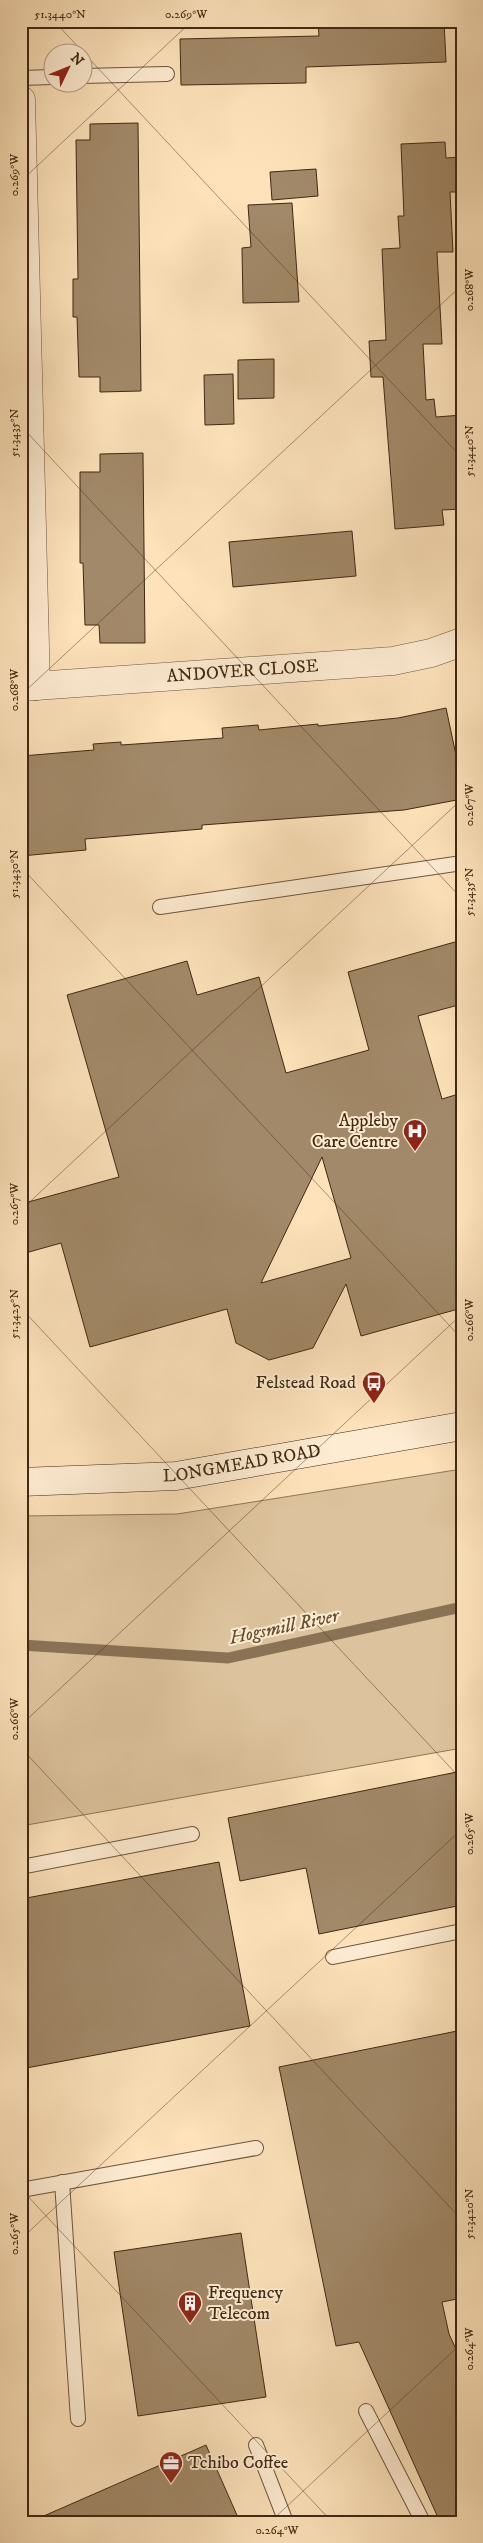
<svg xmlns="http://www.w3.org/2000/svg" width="483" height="2543" font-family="'IM FELL DW Pica',serif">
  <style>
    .green { fill: #ddc39d; stroke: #8e7658 }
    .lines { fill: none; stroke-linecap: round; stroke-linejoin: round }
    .stream { stroke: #8a7255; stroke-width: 11 }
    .building { fill: #a28969; stroke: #3f2912; fill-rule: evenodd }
    .lane-casing { stroke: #6e573c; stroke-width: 16 }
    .street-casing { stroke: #6e573c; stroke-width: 29 }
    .secondary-casing { stroke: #3f2912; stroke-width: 29 }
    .lane { stroke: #feecd2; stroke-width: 14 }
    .street { stroke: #feecd2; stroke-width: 28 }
    .secondary { stroke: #feecd2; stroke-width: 28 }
    .ticks { fill: none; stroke: #3f2912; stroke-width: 1; stroke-opacity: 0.45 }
    .labels { text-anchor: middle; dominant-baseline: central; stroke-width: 4; stroke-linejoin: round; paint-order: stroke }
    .street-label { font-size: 18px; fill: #3f2912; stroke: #feecd2 }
    .poi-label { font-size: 18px; fill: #3f2912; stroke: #feecd2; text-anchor: end }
    .water-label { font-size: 19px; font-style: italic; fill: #644e33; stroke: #feecd2 }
    .neatline { fill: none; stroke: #3f2912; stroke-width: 2 }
    .ticks-label { font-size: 12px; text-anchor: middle; fill: #3f2912 }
  </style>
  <rect width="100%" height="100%" fill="#fde2ba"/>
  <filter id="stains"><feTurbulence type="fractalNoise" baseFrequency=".004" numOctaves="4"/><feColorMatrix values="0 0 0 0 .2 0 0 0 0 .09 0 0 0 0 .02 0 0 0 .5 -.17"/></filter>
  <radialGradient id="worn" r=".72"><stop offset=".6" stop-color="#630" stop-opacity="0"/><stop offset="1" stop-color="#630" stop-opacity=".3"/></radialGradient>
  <path class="green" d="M462,1469v279l-441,78v-310l156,-2z"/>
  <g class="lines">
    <path class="stream" d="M21,1645l207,13 234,-51"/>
  </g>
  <g class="building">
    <path d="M318,21h126l2,41 -140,5v16l-125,2 -1,-46 139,-3z"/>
    <path d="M138,123l3,268 -41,1v-15h-21l-2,-60h-4v-38h5l-2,-139h14v-16z"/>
    <path d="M445,142l1,16 16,-1v35h-12l3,60h-16l5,92h-19l3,56 8,-1 2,18 26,-2v94l-20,1 2,15 -49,4 -12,-152h-12l-2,-36 17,-1 -4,-91 18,-1 -2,-32h6l-3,-72z"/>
    <path d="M316,169l2,27 -46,4 -2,-28z"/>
    <path d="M292,203l7,99 -56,1 -1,-55 9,-1 -3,-42z"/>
    <path d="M274,359v39l-36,1v-39z"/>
    <path d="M233,374l1,50 -29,1 -1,-50z"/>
    <path d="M143,453l2,190h-45l-1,-18h-14l-2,-62h-3v-91h20v-18z"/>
    <path d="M352,531l4,45 -123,11 -4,-45z"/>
    <path d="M446,708l10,47 6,-1v45l-58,11 -202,15v4l-117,10 1,11 -65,6 1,-100 72,-6 -1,-6 28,-2v3l102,-7 -1,-10 36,-3 1,5 59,-6v2l80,-8z"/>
    <path d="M462,940v64l-44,12 24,83 20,-6v215l-101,28 -15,-52 -33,64 -44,12 -33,-17 -9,-34 -137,38 -29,-104 -32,9 -8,-25v-23l98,-27 -52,-182 120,-34 10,34 62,-18 27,96 83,-23 -21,-78zM322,1157l29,101 -90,25z"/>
    <path d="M462,1771v134l-143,29 -13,-66 -66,13 -12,-63z"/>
    <path d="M219,1862l31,164 -229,43v-170z"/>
    <path d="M462,2030v268l-20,4 7,32 13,28v160h-22l-81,-180 -23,4 -57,-279z"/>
    <path d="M241,2233l25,164 -128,19 -24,-164z"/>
    <path d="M206,2445l34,77h-210z"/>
  </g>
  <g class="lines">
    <g class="lane-casing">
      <g id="lane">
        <path d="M82,76l85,-2"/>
        <path d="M21,78l31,-1"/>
        <path d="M160,907l302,-44"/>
        <path d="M21,1867l171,-33"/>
        <path d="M333,1957l129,-26"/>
        <path d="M62,2182l16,237"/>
        <path d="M21,2190l235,-42"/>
        <path d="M366,2411l57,111"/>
        <path d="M256,2445l30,77"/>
      </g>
    </g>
    <g class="street-casing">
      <g id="street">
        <path d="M21,100l15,586"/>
        <path id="s1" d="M21,687l372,-26 38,-8 31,-11"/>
      </g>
    </g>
    <g class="secondary-casing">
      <g id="secondary">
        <path id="s2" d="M21,1482l155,-6 286,-50"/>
      </g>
    </g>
    <use href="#lane" class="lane"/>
    <use href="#street" class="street"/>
    <use href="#secondary" class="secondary"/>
  </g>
  <path class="ticks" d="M54,21l408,437M21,181l171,-160M21,426l441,473M21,695l441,-410M21,867l441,472M21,1210l441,-411M21,1308l441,472M21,1725l441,-411M21,1748l441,472M21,2189l311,333M21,2239l441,-410M270,2522l192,-179"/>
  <defs>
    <g id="hospital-pin" transform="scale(1.25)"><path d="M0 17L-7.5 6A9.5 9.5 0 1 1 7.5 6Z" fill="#8f2418" stroke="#feecd2"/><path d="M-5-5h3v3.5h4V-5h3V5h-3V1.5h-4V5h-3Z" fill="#fff"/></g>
    <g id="bus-pin" transform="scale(1.25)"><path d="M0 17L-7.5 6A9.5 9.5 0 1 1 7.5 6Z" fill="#8f2418" stroke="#feecd2"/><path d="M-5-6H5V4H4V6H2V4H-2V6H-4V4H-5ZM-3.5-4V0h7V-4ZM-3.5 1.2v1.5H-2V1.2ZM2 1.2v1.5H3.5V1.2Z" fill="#fff"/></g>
    <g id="building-pin" transform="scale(1.25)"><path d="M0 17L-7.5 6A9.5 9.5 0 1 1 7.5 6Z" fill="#8f2418" stroke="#feecd2"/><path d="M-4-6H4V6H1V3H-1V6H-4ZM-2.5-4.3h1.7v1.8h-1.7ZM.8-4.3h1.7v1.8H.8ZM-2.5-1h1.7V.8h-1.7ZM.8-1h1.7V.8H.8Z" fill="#fff"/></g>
    <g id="office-pin" transform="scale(1.25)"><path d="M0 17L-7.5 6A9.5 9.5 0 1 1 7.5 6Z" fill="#8f2418" stroke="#feecd2"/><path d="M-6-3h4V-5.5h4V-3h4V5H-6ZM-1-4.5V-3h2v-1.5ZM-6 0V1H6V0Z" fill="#fff"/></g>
  </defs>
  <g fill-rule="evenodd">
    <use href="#hospital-pin" x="415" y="1131"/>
    <use href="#bus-pin" x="374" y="1383"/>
    <use href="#building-pin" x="190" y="2303"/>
    <use href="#office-pin" x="171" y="2463"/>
  </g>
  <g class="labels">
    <g class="street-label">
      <text stroke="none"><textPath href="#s1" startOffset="222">ANDOVER CLOSE</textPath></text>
      <text stroke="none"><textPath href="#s2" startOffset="222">LONGMEAD ROAD</textPath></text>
    </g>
    <g class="poi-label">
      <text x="398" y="1121">Appleby<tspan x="398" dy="21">Care Centre</tspan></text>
      <text x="356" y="1383">Felstead Road</text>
      <text x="208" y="2293" text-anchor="start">Frequency<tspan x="208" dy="21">Telecom</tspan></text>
      <text x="188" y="2463" text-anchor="start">Tchibo Coffee</text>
    </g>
    <g class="water-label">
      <text transform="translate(284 1627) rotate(-12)">Hogsmill River</text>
    </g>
  </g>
  <rect width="483" height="2543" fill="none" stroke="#fde2ba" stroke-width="55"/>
  <g transform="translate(68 68) rotate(47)"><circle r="24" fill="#feecd2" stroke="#b29e85"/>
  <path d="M0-4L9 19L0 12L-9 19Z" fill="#8f2418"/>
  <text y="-8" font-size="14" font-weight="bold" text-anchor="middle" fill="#3f2912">N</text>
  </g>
  <rect x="28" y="28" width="428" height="2488" class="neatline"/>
  <g class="ticks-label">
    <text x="60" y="18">51.3440°N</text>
    <text x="186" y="18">0.269°W</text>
    <text transform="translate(14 175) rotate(-90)" y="4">0.269°W</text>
    <text transform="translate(469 290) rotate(-90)" y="4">0.268°W</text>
    <text transform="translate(14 433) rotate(-90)" y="4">51.3435°N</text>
    <text transform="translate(469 451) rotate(-90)" y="4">51.3440°N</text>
    <text transform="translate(14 690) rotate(-90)" y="4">0.268°W</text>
    <text transform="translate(469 805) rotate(-90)" y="4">0.267°W</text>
    <text transform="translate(14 874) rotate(-90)" y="4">51.3430°N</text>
    <text transform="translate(469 892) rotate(-90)" y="4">51.3435°N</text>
    <text transform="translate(14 1204) rotate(-90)" y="4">0.267°W</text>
    <text transform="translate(14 1314) rotate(-90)" y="4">51.3425°N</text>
    <text transform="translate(469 1320) rotate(-90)" y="4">0.266°W</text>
    <text transform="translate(14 1719) rotate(-90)" y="4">0.266°W</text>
    <text transform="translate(469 1834) rotate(-90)" y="4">0.265°W</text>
    <text transform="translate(469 2214) rotate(-90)" y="4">51.3420°N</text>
    <text transform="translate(14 2234) rotate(-90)" y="4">0.265°W</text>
    <text transform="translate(469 2349) rotate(-90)" y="4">0.264°W</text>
    <text x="277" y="2534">0.264°W</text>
  </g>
  <rect width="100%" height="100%" filter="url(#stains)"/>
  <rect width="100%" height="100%" fill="url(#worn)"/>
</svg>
